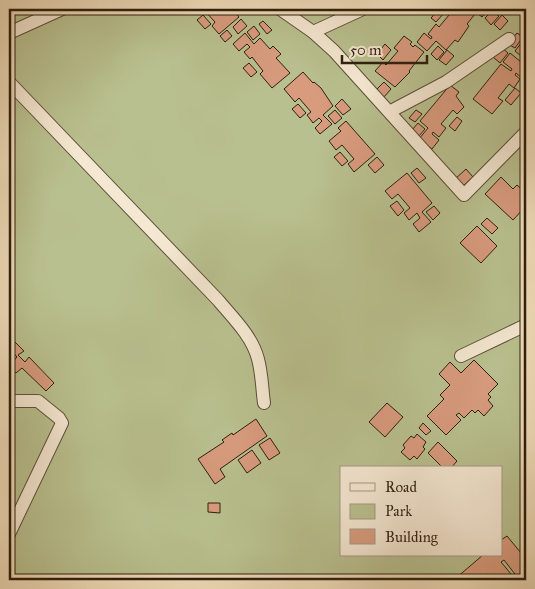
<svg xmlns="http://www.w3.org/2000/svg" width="535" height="589" font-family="'IM FELL Great Primer',serif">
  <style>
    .green { fill: #b9c08f; stroke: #746f4e; fill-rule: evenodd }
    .building { fill: #d89b7e; stroke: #2e1e0e }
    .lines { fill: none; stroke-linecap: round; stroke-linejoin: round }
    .minor-casing { stroke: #5e4e39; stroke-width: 14 }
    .minor { stroke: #f5e8d2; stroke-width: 12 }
  </style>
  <rect width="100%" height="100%" fill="#efdcb9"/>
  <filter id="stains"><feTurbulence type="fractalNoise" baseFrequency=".004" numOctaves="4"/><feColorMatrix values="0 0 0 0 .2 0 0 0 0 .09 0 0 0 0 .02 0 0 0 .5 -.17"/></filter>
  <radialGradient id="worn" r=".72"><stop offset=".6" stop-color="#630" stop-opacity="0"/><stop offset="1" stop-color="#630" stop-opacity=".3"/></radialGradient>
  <path class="green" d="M9,9h517v571h-517zM341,468h160v87h-160z"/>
  <g class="building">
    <path d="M197,9h35l7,8 -20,17 -7,-8 3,-4 -11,-12 -3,3z"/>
    <path d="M439,9l5,4 -8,9 -5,-4z"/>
    <path d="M449,9l16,2 3,-2 7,5 -8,10 2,2 -11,16 -3,-2 -9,10 -10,-9 -9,10 -10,-9 7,-9 7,6 1,-2 -4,-3 8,-10 3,3 10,-12 -3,-3z"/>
    <path d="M472,9h16l-6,8z"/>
    <path d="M492,11l7,5 -8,9 -6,-7z"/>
    <path d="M203,15l8,9 -6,5 -8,-9z"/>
    <path d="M502,15l6,6 -8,9 -6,-6z"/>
    <path d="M241,19l6,7 -9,8 -5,-7z"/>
    <path d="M263,21l9,9 -5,4 -8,-10z"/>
    <path d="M254,26l6,8 -7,6 -6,-8z"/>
    <path d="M227,30l5,6 -7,6 -5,-6z"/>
    <path d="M245,33l9,11 6,-6 10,11 3,-3 8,8 -5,4 14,15 -18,15 -12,-14 3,-3 -11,-14 -2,2 -6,-7 6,-5 -3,-3 -8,7 -6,-7z"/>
    <path d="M517,33l6,4 -8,11 -7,-4z"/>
    <path d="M404,36l8,6 -2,2 3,3 2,-2 9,7 -15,19 1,1 -15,15 -20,-16 8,-9 3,3 12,-14 -4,-3z"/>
    <path d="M522,42l4,3v15l-11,-9z"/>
    <path d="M385,44l6,6 -8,10 -6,-6z"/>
    <path d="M438,46l6,6 -7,8 -6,-6z"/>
    <path d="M501,47l7,6 -8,10 -7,-6z"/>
    <path d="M447,50l7,6 -8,9 -7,-5z"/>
    <path d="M510,53l16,13v9l-3,4 -7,-6 -1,2 5,4 -6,9 -5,-4 -11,14 5,3 -11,13 -19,-15 28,-35 10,7 1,-2 -9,-7z"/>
    <path d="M249,63l8,9 -6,5 -8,-9z"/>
    <path d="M303,72l10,11 1,-1 7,6 12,18 -10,9 9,9 -12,10 -5,-6 7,-7 -3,-3 -6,5 -6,-8 4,-3 -12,-14 -4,4 -11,-13z"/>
    <path d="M384,82l7,7 -7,8 -8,-7z"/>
    <path d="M450,85l9,7 -3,4 8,11 -7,7 -4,-4 -12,14 5,4 -7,9 -6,-5 -1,2 7,6 -7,9 -13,-10 9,-11 -8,-7z"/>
    <path d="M515,88l6,5 -10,12 -6,-5z"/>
    <path d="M342,99l9,10 -8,6 -8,-9z"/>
    <path d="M298,104l8,9 -6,5 -8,-9z"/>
    <path d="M335,110l7,8 -7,6 -7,-8z"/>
    <path d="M416,110l6,4 -7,8 -6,-4z"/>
    <path d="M457,117l5,4 -7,10 -6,-5z"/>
    <path d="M346,121l29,33 -21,18 -6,-8 6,-5 -12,-14 -6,5 -7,-9 12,-10 -3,-3z"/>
    <path d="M418,123l7,6 -6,7 -7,-6z"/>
    <path d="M340,152l8,9 -6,5 -8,-9z"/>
    <path d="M377,157l7,8 -9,8 -7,-8z"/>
    <path d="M417,168l9,10 -7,5 -8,-10z"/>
    <path d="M466,169l7,8 -11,10 -7,-8z"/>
    <path d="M407,173l25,30 -10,9 9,10 -12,10 -6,-8 7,-6 -3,-5 -8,7 -5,-7 6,-5 -12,-14 -6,5 -7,-8z"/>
    <path d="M501,177l12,12 4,-4 9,8 -4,5 4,4v4l-13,14 -28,-26z"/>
    <path d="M397,201l7,9 -6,6 -8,-10z"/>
    <path d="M434,206l6,7 -7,7 -7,-8z"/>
    <path d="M487,218l11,10 -6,6 -11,-10z"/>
    <path d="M477,226l20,20 -16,17 -21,-20z"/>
    <path d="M9,336l15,15 -6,4 7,7 4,-5 25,26 -8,8 -24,-23 -6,5 -7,-7 8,-9 -8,-9z"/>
    <path d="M474,360l24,24 -10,10 3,3 -3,3 5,6 -9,10 -6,-6 -3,3 -3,-3 -8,8 -5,-5 -3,2 5,5 -15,15 -19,-19 17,-17 -4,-4 10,-10 -11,-11 11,-12 11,11z"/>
    <path d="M387,403l16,14 -18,20 -16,-15z"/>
    <path d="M256,419l11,17 -47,33 5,8 -10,7 -17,-25 26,-17 -2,-2 10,-7 1,2z"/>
    <path d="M423,423l8,8 -5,4 -7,-7z"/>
    <path d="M417,434l9,8 -3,5 2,2 -8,10 -3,-3 -4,4 -9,-8 4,-4 -2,-3 8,-9 3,2z"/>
    <path d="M270,438l10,15 -11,7 -10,-15z"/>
    <path d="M438,442l19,19 -6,7h-8l-15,-15z"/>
    <path d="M252,450l9,13 -14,10 -9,-13z"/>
    <path d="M208,503h12v10l-12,-1z"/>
    <path d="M507,536l19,23v12l-8,7 -14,-18 -3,2 10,12 -8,6h-10l-5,-6 -8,6h-22l-2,-2 27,-23h18v-15z"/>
  </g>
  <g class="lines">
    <g class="minor-casing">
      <g id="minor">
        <path d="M280,9l33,23 21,19 130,144 62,-63"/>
        <path d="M313,32l50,-23"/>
        <path d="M9,33l53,-24"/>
        <path d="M9,82l209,218c15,18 34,36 40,59 4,15 4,29 6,44"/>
        <path d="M391,111l55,-29 63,-43"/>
        <path d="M461,356l65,-31"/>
        <path d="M9,401h29l21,17 3,5 -53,111"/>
      </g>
    </g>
    <use href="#minor" class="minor"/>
  </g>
  <rect width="535" height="589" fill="none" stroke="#efdcb9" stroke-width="30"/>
  <rect x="10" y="10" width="515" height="569" fill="none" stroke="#2e1e0e" stroke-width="2.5"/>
  <rect x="15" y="15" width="505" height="559" fill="none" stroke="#2e1e0e"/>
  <rect x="340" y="466" width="162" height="90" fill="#f5e8d2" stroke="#a59784"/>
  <rect x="350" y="483" width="25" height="8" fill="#f5e8d2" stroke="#a59784"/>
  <text x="385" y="492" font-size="15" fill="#2e1e0e">Road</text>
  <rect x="350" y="504" width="25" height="15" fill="#b9c08f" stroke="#a59784"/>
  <text x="385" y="516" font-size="15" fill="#2e1e0e">Park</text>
  <rect x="350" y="529" width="25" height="15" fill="#d89b7e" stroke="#a59784"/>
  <text x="385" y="542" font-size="15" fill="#2e1e0e">Building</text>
  <path d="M342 55v8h85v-8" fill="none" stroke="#2e1e0e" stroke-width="2.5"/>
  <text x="350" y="55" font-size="15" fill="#2e1e0e" stroke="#f5e8d2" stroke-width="4" paint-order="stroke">50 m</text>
  <rect width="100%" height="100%" filter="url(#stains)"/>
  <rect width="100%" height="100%" fill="url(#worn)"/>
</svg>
